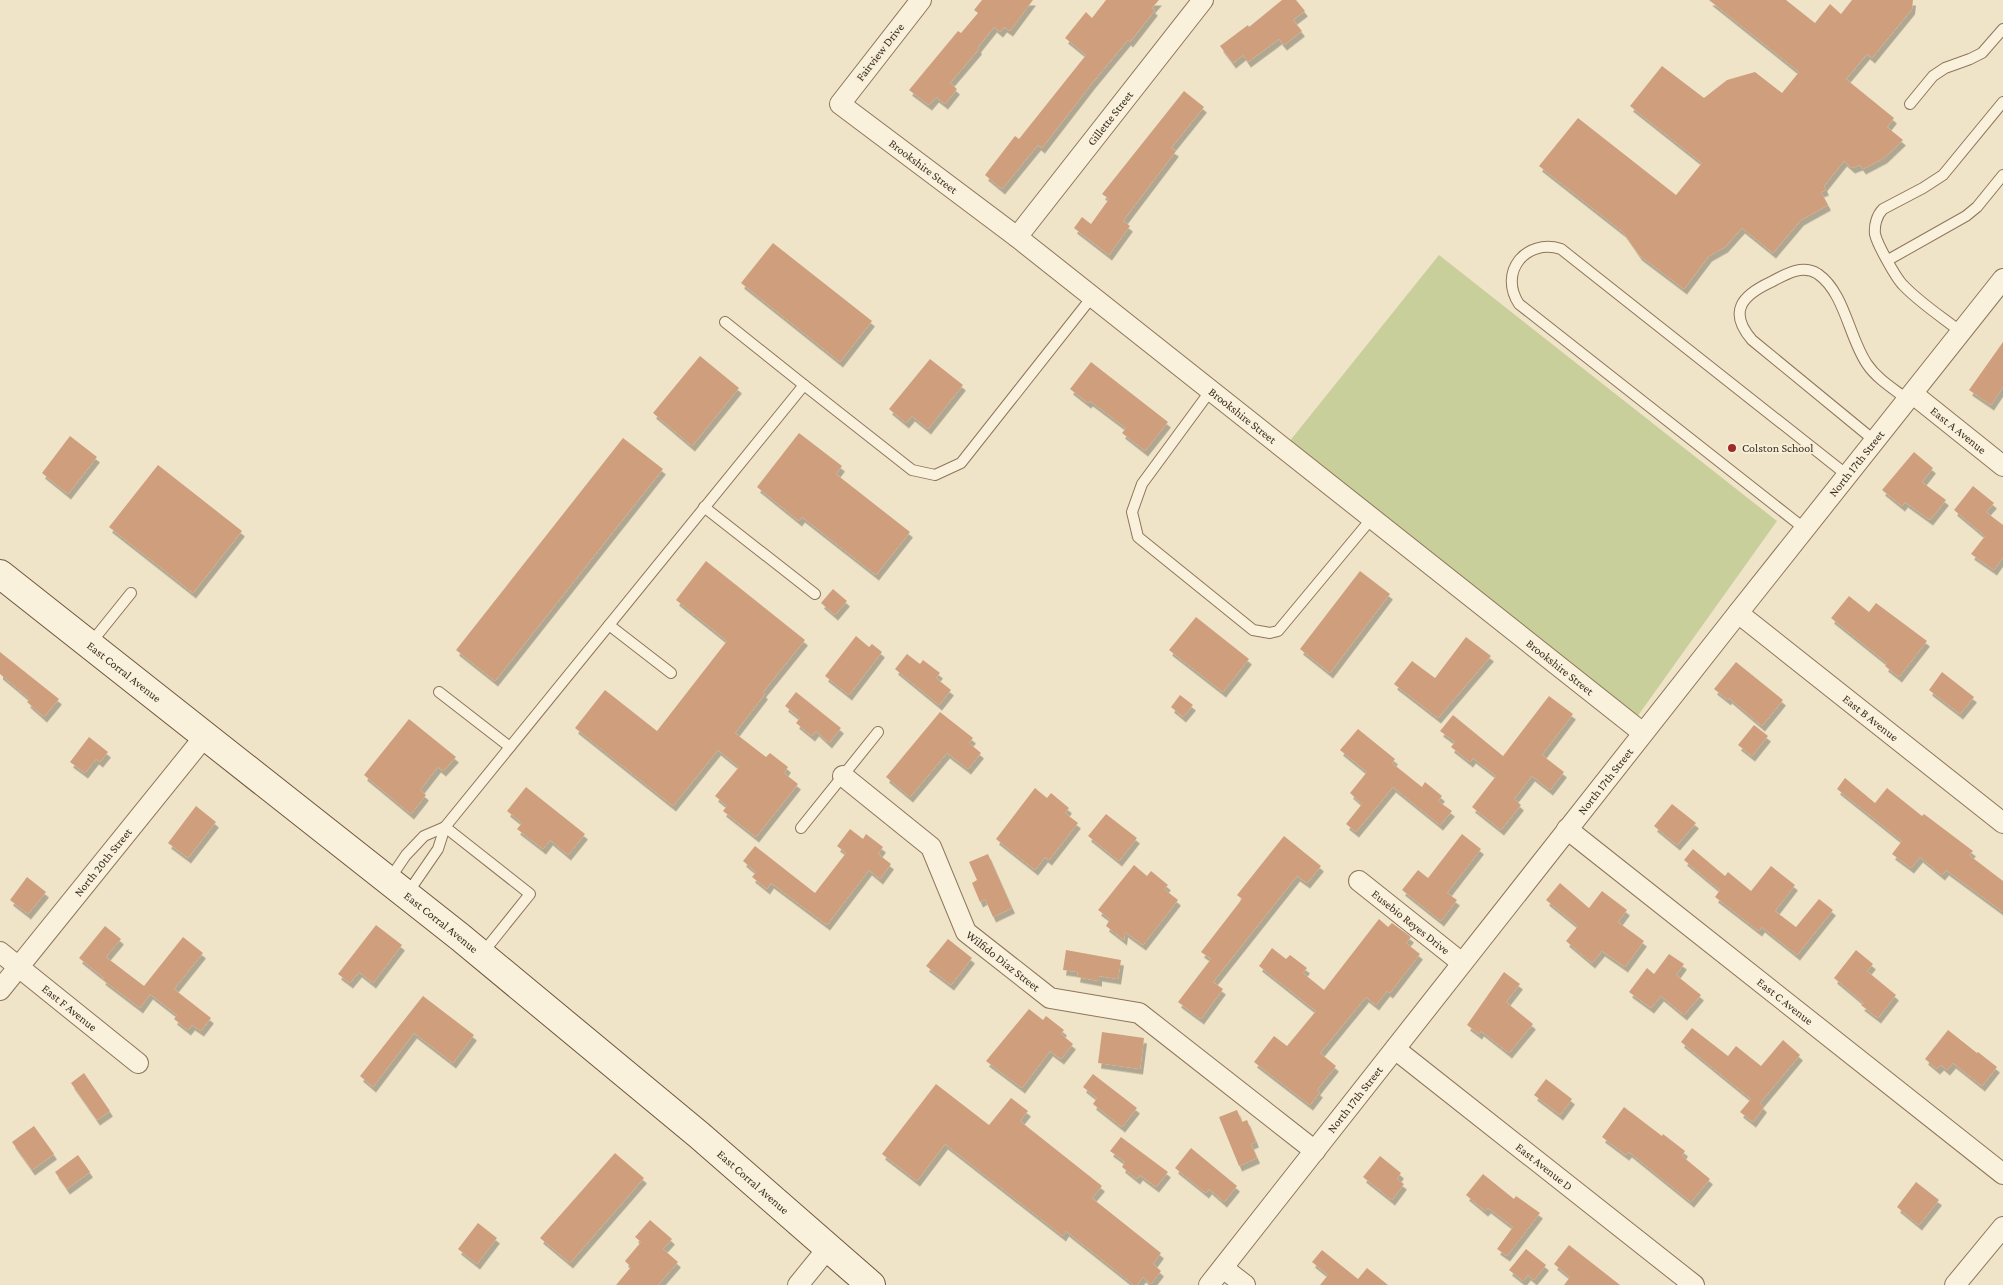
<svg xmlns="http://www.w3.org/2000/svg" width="2003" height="1285" font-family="'Crimson Pro',serif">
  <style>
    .green { fill: #c9cf9b }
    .building { fill: #cf9f7d; filter: url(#shadow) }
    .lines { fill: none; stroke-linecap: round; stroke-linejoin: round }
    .service-casing { stroke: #8d765c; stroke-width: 12 }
    .minor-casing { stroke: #8d765c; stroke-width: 22 }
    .secondary-casing { stroke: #6f573f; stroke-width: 30 }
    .service { stroke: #faf1dc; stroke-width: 10 }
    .minor { stroke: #faf1dc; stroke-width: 20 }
    .secondary { stroke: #faf1dc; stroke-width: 28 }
    .poi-dot { fill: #9e2a2b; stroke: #f7eed8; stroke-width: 2 }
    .labels { text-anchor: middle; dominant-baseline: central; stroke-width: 4; stroke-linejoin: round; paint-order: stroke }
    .street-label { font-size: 12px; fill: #3d2e20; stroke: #f7eed8 }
    .poi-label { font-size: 12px; fill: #3d2e20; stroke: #f7eed8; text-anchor: start }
  </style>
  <defs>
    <filter id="shadow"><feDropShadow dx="3" dy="5.5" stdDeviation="0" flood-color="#0004"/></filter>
  </defs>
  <rect width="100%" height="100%" fill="#f0e4c8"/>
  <path class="green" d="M1439,255l338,266 -140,196 -348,-275z"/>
  <g class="building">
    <path d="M982,0h51l-23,31 -6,-4 -4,5 -6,-5 -16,20 1,2 -29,34 7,6 -12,15 -9,-7 -7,8 -20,-15 49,-59 3,2 17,-20 -4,-3z"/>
    <path d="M1106,0h53l-7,8 3,2 -25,32 -2,-2 -35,42 -51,66 -4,-3 -36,44 -17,-14 30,-39 4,3 67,-84 -21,-17 21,-26 6,6z"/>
    <path d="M1282,0h14l9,11 -12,9 9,11 -18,14 -5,-6 -31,23 -5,-7 -10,8 -13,-17 28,-21 1,2z"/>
    <path d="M1709,0h77l29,23 15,-19 11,10 11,-14h61l-1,9 -40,49 -5,-4 -21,25 48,39 -7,9 16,13 -19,18 -21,11 -3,-4 -8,3 -8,-7 -20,25 2,4 -5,2 7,13 -27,15 -28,33 -31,-25 -17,19 -16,9 -25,33 -45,-34 -16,-23 -84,-66 39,-48 98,77 26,-32 -72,-57 32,-40 42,32 23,-18 28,-8 27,21 17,-21z"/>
    <path d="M1184,91l20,16 -33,41 5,3 -53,70 7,5 -21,29 -35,-27 8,-11 9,7 18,-25 -7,-5z"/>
    <path d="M773,243l99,78 -32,41 -99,-79z"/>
    <path d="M2003,342v45l-12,18 -22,-15z"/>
    <path d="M700,356l39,32 -47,58 -39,-33z"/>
    <path d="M930,359l33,26 -35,44 -16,-13 -6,7 -17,-14z"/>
    <path d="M1091,362l77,60 -23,29 -23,-18 4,-5 -36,-27 -2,2 -18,-14z"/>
    <path d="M799,433l43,33 -6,8 74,58 -34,43 -74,-58 -3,4 -42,-34z"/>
    <path d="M70,436l27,21 -29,37 -26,-21z"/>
    <path d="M623,438l40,31 -168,212 -39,-31z"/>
    <path d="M1914,452l19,16 -11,14 24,18 -16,20 -25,-18 -3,4 -20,-16z"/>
    <path d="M158,465l84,66 -49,62 -84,-66z"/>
    <path d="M1973,486l21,17 -8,9 17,13v32l-9,13 -23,-16 14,-18 -31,-26z"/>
    <path d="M706,561l99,79 -42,52 2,2 -30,39 31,24 4,-4 18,14 -4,6 14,11 -42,53 -33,-26 4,-5 -12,-10 24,-29 -21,-17 -45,56 -98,-78 30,-38 52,41 70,-90 -51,-41z"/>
    <path d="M1360,571l30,23 -60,79 -30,-24z"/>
    <path d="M833,589l14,12 -12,14 -14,-12z"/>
    <path d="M1849,596l20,16 7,-9 51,38 -28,36 -14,-11 2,-3 -56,-45z"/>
    <path d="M1196,617l53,42 -26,33 -54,-42z"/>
    <path d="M856,636l13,11 3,-3 10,8 -33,43 -24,-19z"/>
    <path d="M1466,637l25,19 -53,62 -44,-34 18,-23 23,17z"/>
    <path d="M0,652l59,47 -15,18 -17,-15 3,-3 -30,-25z"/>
    <path d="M907,654l13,10 3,-4 17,13 -4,5 15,12 -12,15 -44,-36z"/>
    <path d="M1736,662l47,38 -21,26 -33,-28 -1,2 -14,-11z"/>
    <path d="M1942,672l32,25 -14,17 -31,-24z"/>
    <path d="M796,692l45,36 -12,15 -13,-12 -4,5 -16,-13 4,-5 -15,-12z"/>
    <path d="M1180,695l13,10 -10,12 -12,-10z"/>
    <path d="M1549,696l24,18 -31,41 22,17 -14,18 -18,-14 -18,23 7,6 -20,25 -29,-23 24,-31 -23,-18 -3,4 -19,-15 4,-5 -15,-11 13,-16 50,41z"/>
    <path d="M940,712l33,26 -4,5 12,10 -13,16 -21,-16 -37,44 -24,-20z"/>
    <path d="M409,719l47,38 -13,14 -5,-4 -18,23 6,5 -15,19 -47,-39z"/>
    <path d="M1754,725l14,11 -16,20 -14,-11z"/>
    <path d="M1358,729l37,30 -3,4 30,24 3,-5 17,14 -4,5 14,10 -12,14 -47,-38 -37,45 -10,-8 16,-20 -12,-11 17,-21 -27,-22z"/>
    <path d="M89,737l19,15 -8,10 -4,-3 -11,14 -15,-11z"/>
    <path d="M1845,778l30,25 12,-15 35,28 2,-2 49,37 -4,4 34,26v31l-57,-42 -4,5 -22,-18 -9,11 -19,-14 10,-13 -65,-52z"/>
    <path d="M526,787l59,47 -17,21 -18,-15 -7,9 -26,-20 5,-6 -15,-12z"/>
    <path d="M1035,788l12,10 4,-5 18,15 -4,5 13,10 -29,37 -4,-3 -10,13 -39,-31z"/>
    <path d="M1672,804l24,19 -19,22 -23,-19z"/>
    <path d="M196,806l20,16 -28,36 -20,-15z"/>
    <path d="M1106,814l31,24 -18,23 -31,-25z"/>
    <path d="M850,829l13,10 3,-5 17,13 -5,7 13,10 -11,15 -11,-9 -42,55 -56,-42 -4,6 -15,-12 4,-5 -13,-11 12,-15 60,47 31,-40 -9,-7z"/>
    <path d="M1462,834l19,15 -34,44 10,7 -16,21 -39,-31 16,-20 10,8z"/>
    <path d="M1284,836l37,30 -14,17 -10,-7 -84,106 10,7 -22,30 -23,-17 33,-43 -10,-7 41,-53 -5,-4z"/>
    <path d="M1693,849l32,27 3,-4 23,19 20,-25 24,19 -20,26 21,16 23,-28 14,11 -36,45 -35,-28 -3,4 -44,-34 5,-7 -36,-30z"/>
    <path d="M988,854l24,54 -19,9 -8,-18 -5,3 -8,-19 5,-3 -8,-18z"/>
    <path d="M1134,865l13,11 4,-5 17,14 -4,4 14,11 -35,45 -18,-13 -1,8 -18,-14 4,-7 -12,-9z"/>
    <path d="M27,877l19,15 -18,22 -18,-14z"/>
    <path d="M1560,883l29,25 13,-17 25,19 -9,12 26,19 -19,26 -23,-16 -10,12 -26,-22 12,-15 -32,-26z"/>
    <path d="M1379,919l9,8 4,-4 19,14 -5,6 14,11 -30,39 -3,-2 -11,14 -10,-8 -46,56 16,13 -19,24 3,2 -10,13 -56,-43 20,-26 13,10 29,-35 -57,-45 13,-18 14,11 4,-4 17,13 -4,5 21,17z"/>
    <path d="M376,925l26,20 -29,38 -14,-11 -9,11 -12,-9z"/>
    <path d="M105,926l16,13 -15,18 38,29 39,-49 20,16 -29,36 37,29 -10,13 -9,-6 -4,5 -14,-11 3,-4 -27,-21 -10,14 -38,-29 2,-1 -25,-20z"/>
    <path d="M948,939l24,19 -21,27 -25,-19z"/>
    <path d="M1066,950l55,10 -3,19 -19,-3v5l-22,-4 1,-5 -15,-2z"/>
    <path d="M1856,950l17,14 -6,7 29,24 -18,23 -17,-13 3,-2 -30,-25z"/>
    <path d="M1669,954l15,10 -8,11 25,20 -17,20 -23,-19 -10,12 -22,-16 18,-24 7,6z"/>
    <path d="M1504,972l16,12 -14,18 27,22 -24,29 -28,-22 -2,3 -12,-9z"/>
    <path d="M423,996l51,39 -21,28 -39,-30 -41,54 -13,-11z"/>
    <path d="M1029,1009l14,11 3,-4 18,14 -3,4 12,10 -12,15 -11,-8 -28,37 -36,-27z"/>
    <path d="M1692,1028l36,28 8,-10 25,20 22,-26 17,15 -40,48 4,4 -11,15 -13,-10 11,-13 -70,-57z"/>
    <path d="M1948,1030l29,23 1,-1 19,15 -15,19 -29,-23 -6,7 -6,-5 -4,4 -12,-10z"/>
    <path d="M1102,1032l42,6 -4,31 -42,-6z"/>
    <path d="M84,1073l26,38 -13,9 -26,-37z"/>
    <path d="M1093,1074l44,34 -15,19 -29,-23 4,-6 -14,-11z"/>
    <path d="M1546,1079l26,20 -12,16 -26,-20z"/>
    <path d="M936,1084l53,41 22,-27 17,13 -8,10 82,65 -10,12 69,55 -8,11 8,7 -10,13 -8,-7 -6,8h-3l-68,-54 -3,5 -118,-92 -28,37 -35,-27z"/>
    <path d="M1624,1107l38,29 1,-2 22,17 -3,5 28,23 -19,23 -62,-50 -3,3 -24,-18z"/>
    <path d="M1237,1110l5,12 5,-2 9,22 -5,2 6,14 -18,8 -20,-49z"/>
    <path d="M34,1126l20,28 -22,16 -20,-28z"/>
    <path d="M1121,1137l47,35 -12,15 -16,-12 -3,4 -15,-12 3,-5 -15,-11z"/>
    <path d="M1191,1148l46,38 -13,16 -15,-13 -3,4 -31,-25z"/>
    <path d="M615,1153l29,25 -74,85 -30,-25z"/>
    <path d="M78,1155l12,17 -23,17 -12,-17z"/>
    <path d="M1380,1156l21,17 -4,6 7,5 -12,16 -29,-23z"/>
    <path d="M1483,1174l31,25 2,-3 24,17 -33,43 -10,-7 16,-22 -25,-19 -3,3 -19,-16z"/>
    <path d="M1916,1182l23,18 -20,25 -22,-18z"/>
    <path d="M650,1220l22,19 -9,10 15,13 -20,23h-42l15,-18 -6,-6 16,-19 -6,-5z"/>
    <path d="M478,1223l19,15 -20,26 -19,-15z"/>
    <path d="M1569,1245l51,40h-56l6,-8 -16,-13z"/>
    <path d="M1526,1249l20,16 -12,15 -6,-5 -5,6 -14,-11z"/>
    <path d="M1322,1250l36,29 9,-11 21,17h-68l8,-10 -16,-13z"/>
  </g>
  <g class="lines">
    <g class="service-casing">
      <g id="service">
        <path d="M1910,104l23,-28 12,-8 25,-9 12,-6 21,-24"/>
        <path d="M1888,260l78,-44 11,-9 26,-32"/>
        <path d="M725,322l79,63"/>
        <path d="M1961,332c-19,-15 -41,-29 -58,-47 -7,-7 -26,-41 -28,-51 -1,-9 2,-19 8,-25l40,-21 20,-13 60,-73"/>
        <path d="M1211,390l-69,94 -10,28 6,25 115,93 17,3 8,-2 94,-113"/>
        <path d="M1875,441l-123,-101c-25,-29 -9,-45 19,-58 15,-8 31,-18 47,-8 27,19 31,64 49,90 10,15 27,25 41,36"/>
        <path d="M704,507l111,87"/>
        <path d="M1805,529l-286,-225c-21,-32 7,-66 42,-55l286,226"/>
        <path d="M609,625l62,48"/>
        <path d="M90,644l41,-51"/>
        <path d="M439,692l71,55"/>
        <path d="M445,827l85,67 -49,61"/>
        <path d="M801,828l77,-96"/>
        <path d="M389,880l17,-25 18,-19 21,-9"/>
        <path d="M407,894l31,-45 7,-22 359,-442 108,85 23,5 26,-12 131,-166"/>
      </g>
    </g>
    <g class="minor-casing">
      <g id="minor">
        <path id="s1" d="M921,0l-81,104 177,133 626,496"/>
        <path id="s2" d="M1017,237l186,-237"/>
        <path id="s3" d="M1913,394l90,72"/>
        <path id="s4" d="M1738,613l265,210"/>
        <path id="s5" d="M843,776l88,71 35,85 84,66 89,15 176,138"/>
        <path id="s6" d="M1567,829l436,345"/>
        <path id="s7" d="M1359,881l103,82"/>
        <path id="s8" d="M0,952l138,111"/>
        <path id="s9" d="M0,990l205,-254"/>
        <path id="s10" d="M1395,1049l299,236"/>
        <path d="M1223,1268l22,17"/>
        <path d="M798,1285l30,-37"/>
        <path id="s11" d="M1209,1285l529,-672 265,-334"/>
        <path d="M1955,1285l48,-58"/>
      </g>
    </g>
    <g class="secondary-casing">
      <g id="secondary">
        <path id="s12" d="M0,574l460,363 239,198 172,150"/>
      </g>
    </g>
    <use href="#service" class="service"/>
    <use href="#minor" class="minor"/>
    <use href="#secondary" class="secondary"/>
  </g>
  <circle class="poi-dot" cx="1732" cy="448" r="5"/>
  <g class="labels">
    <g class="street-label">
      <text transform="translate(880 52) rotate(-52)">Fairview Drive</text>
      <text stroke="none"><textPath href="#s2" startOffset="151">Gillette Street</textPath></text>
      <text stroke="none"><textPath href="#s1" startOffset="236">Brookshire Street</textPath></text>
      <text stroke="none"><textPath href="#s1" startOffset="641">Brookshire Street</textPath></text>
      <text stroke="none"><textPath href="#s3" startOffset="58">East A Avenue</textPath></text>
      <text stroke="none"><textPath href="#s11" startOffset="1046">North 17th Street</textPath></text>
      <text stroke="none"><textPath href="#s1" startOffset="1046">Brookshire Street</textPath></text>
      <text stroke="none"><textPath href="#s12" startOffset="158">East Corral Avenue</textPath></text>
      <text stroke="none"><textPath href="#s4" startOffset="169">East B Avenue</textPath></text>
      <text stroke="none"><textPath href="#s11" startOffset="641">North 17th Street</textPath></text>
      <text stroke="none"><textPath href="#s9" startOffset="164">North 20th Street</textPath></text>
      <text stroke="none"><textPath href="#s7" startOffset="66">Eusebio Reyes Drive</textPath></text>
      <text stroke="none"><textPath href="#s12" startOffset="562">East Corral Avenue</textPath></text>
      <text stroke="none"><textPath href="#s5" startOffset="252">Wilfido Diaz Street</textPath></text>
      <text stroke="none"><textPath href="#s6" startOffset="278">East C Avenue</textPath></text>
      <text stroke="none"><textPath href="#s8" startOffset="89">East F Avenue</textPath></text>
      <text stroke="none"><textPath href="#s11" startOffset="236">North 17th Street</textPath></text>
      <text stroke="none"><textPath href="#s10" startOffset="190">East Avenue D</textPath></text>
      <text stroke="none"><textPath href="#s12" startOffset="968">East Corral Avenue</textPath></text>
    </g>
    <g class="poi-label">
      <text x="1742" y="448">Colston School</text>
    </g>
  </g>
</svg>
